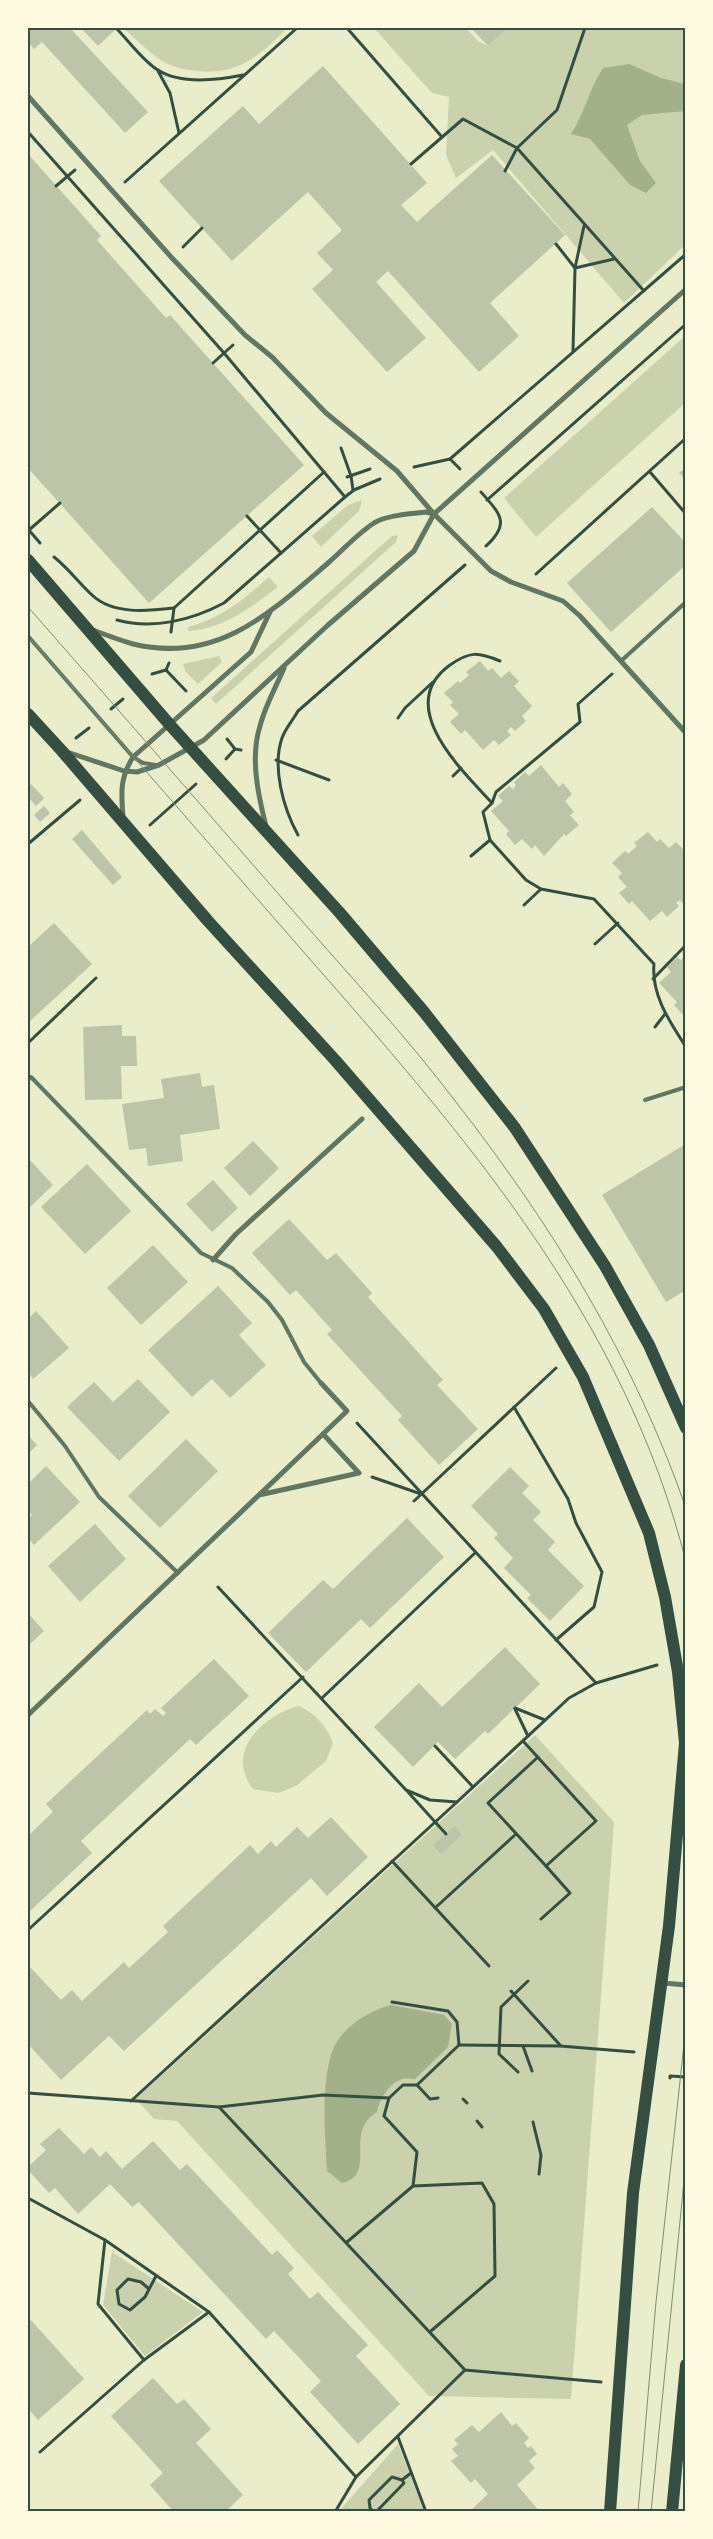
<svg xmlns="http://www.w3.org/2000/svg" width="713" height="2539" font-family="'Libre Baskerville',serif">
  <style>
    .green { fill: #cad2ad }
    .water { fill: #a3b18a }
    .building { fill: #bcc5a7 }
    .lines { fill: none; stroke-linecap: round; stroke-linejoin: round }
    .path { stroke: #344e41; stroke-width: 3 }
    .service { stroke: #617663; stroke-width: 4 }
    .minor { stroke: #617663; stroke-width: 5 }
    .primary { stroke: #344e41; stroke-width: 12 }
    .tram { stroke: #7c8e77; stroke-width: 1 }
    .neatline { fill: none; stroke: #344e41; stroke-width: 2 }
  </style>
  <rect width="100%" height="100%" fill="#e9edc9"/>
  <g class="green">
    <path d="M123,28h-1h165c-27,28 -49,47 -89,43 -12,-1 -23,-3 -34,-9 -15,-9 -28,-23 -41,-34z"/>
    <path d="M374,28h92l12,13 10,5 20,-18h177v217l-61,58 -131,-153 -37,28 -10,-23 3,-58 -17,-4z"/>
    <path d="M685,336v67l-149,134 -32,-39z"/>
    <path d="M362,500l-3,11 -38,36 -9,-11 36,-31z"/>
    <path d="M398,535l-2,7 -180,162 -5,-6 181,-162z"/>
    <path d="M269,577l9,10c-28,21 -54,42 -90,44v-4c33,-8 56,-28 81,-50z"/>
    <path d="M219,656l3,6 -24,22 -12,-12 -3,-8z"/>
    <path d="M299,1706c18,9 27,19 34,37l-7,18 -30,25 -18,7 -25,-4c-29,-37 10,-74 46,-83z"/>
    <path d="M535,1735l79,87 -43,577 -142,-3 -252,-275 -23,-2 -18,-20z"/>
    <path d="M112,2252l91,60 -58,44 -42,-51z"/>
    <path d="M398,2444l26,67 -84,-1z"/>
  </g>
  <g class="water">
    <path d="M629,64l32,14 24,6v27l-43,4 -15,10 13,36 16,22 -10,10 -16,-8 -40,-46 -19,-5c15,-23 17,-43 32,-66z"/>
    <path d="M391,2005l53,10 8,9 -4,23 -33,32c-4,0 -10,-1 -13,0 -13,4 -23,21 -25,33 -34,20 1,63 -35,71l-15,-12c-2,-34 -6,-83 4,-116 7,-25 36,-44 60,-50z"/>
  </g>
  <g class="building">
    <path d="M28,28h42l78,84 -23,21 -83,-91 -8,7 -6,-7z"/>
    <path d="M81,28h36l-19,18z"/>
    <path d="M471,28h37l-20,18z"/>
    <path d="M323,66l104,117 -26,22 16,17 75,-67 73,80 -75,68 29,33 -40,36 -91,-101 -12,11 50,56 -39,34 -75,-83 21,-19 -16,-17 25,-23 -34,-38 -76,69 -73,-80 84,-75 16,18z"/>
    <path d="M28,154l73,82 -4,4 69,78 4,-3 134,150 -155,138 -121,-135z"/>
    <path d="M686,467v13l-7,-7z"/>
    <path d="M652,507l34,36v22l-75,67 -44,-49z"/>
    <path d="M480,661l8,10 4,-3 9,10 8,-7 10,10 -5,5 18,20 -10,10 4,5 -11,10 -4,-4 -4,4 4,4 -12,10 -5,-5 -11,10 -18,-20 -4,4 -11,-12 9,-8 -9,-9 3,-3 -9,-9 14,-12 2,2 9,-8 -3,-3z"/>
    <path d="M541,765l18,22 4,-4 9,11 -7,7 9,11 -4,3 9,10 -13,11 -2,-2 -20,22 -9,-11 -3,4 -10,-10 -7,6 -9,-11 3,-3 -18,-20 12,-10 -5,-5 11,-10 4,3 3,-4 -2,-3 11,-10 4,4z"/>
    <path d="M31,784l13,14 -8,8 -8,-9v-9z"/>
    <path d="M44,806l6,7 -10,9 -6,-7z"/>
    <path d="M82,830l40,47 -9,8 -41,-46z"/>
    <path d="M648,832l9,10 3,-3 9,9 7,-6 10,10 -3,4 3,3v41l-4,3 -2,-3 -4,3 3,3 -12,11 -5,-6 -12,10 -18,-20 -3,3 -10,-11 8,-6 -9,-10 4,-4 -10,-10 13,-12 3,3 9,-8 -3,-3z"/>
    <path d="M54,923l38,41 -64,59v-76z"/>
    <path d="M686,950v65l-2,1 -10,-11 3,-3 -18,-19 12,-11 -4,-5 10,-10 4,3 3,-4 -2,-3z"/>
    <path d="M122,1025v11h14l1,30h-16l1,33 -37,1 -2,-73z"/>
    <path d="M200,1073l2,14 12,-2 6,44 -40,6 3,26 -35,5 -2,-18 -17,2 -7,-46 42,-6 -3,-19z"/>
    <path d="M253,1141l26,27 -29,28 -26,-28z"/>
    <path d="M684,1145l2,145 -20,12 -64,-107z"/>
    <path d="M28,1158l25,27 -25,24z"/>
    <path d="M87,1164l44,47 -46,43 -44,-47z"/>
    <path d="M213,1180l25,28 -26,24 -26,-28z"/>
    <path d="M289,1219l38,41 9,-7 36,40 -4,4 75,83 -6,5 41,44 -39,36 -41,-45 4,-4 -75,-82 5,-4 -36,-40 -6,5 -38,-42z"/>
    <path d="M153,1245l35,37 -47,43 -34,-37z"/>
    <path d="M218,1286l34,37 -13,12 27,30 -36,33 -18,-19 -20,18 -44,-47z"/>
    <path d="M36,1311l33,37 -36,31 -5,-7v-53z"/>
    <path d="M138,1379l32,33 -51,49 -52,-54 27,-25 19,20z"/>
    <path d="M28,1435l9,10 -9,9z"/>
    <path d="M186,1439l32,32 -58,57 -32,-32z"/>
    <path d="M46,1466l34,36 -46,43 -6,-7v-19l4,-4 -4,-5v-26z"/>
    <path d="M510,1467l19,19 -7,7 19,19 -8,8 22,22 -7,8 36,36 -34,35 -23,-23 4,-3 -27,-27 9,-10 -19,-20 4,-4 -27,-28z"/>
    <path d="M407,1518l37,39 -74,71 -9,-9 -55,53 -38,-39 55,-53 10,9z"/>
    <path d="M95,1524l31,35 -46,43 -32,-36z"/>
    <path d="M28,1613l16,18 -16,15z"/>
    <path d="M505,1647l35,37 -52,50 -3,-3 -30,28 -17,-17 -25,25 -39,-40 45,-44 23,24z"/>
    <path d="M214,1659l35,37 -53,49 -6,-6 -109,102 11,12 -64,60v-77l25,-24 -7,-8 101,-94 3,4 5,-5 8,7 3,-3 -5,-5z"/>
    <path d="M331,1817l37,40 -41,39 -16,-18 -187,173 -15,-15 -48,44 -33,-36v-73l3,-3 30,32 11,-10 10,11 42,-39 5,6 39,-36 -5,-6 87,-81 8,9 13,-13 5,6 21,-20 11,11z"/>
    <path d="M455,1826l7,9 -21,19 -8,-9z"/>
    <path d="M59,2128l25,26 7,-7 9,10 6,-6 16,18 31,-28 27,29 7,-6 85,91 5,-5 17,18 -6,6 22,25 8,-7 50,53 -12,11 44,48 -42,40 -48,-52 11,-11 -47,-50 -8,8 -127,-137 -7,5 -22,-23 -32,30 -23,-26 -6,5 -21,-23v-3l18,-17 -6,-6z"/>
    <path d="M28,2317l56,62 -46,41 -10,-12z"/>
    <path d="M153,2378l24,26 7,-5 27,30 -15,14 47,52 -18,17h-51l-24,-27 13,-12 -52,-57z"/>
    <path d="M501,2412l11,14 4,-3 13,15 -5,5 4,5 3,-2 6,8 -8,7 6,7 -18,17 23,27h-68l-1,-2 17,-16 -13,-15 -4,4 -20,-22 7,-5 -6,-7 6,-5 -4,-4 18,-15 7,7z"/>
  </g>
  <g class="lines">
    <g class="path">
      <path d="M116,28c12,12 28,34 42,42 23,15 60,10 85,5"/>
      <path d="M347,28l95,109"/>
      <path d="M158,71l12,22 9,40"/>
      <path d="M28,132l196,221 121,144"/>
      <path d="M411,164l52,-45 54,29 127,143"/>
      <path d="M505,171l12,-23 40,-38 28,-82"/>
      <path d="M125,182l172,-154"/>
      <path d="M56,186l19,-16"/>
      <path d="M556,244l19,24 39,-9"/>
      <path d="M183,247l19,-19"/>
      <path d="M573,351l2,-83 9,-42"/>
      <path d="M213,363l20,-18"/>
      <path d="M341,448l10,28 2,14"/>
      <path d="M450,459l10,10"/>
      <path d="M414,467l36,-8 236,-205"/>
      <path d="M650,472l36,42"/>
      <path d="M347,477l23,-8"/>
      <path d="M481,492c19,22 30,31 5,54"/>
      <path d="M487,500l199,-176"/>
      <path d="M247,516l34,37"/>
      <path d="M28,529l12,14"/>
      <path d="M29,530l31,-27"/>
      <path d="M54,557c14,11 25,26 38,38 21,20 56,16 82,13"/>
      <path d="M536,574l150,-136"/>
      <path d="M117,620c36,10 75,0 107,-17l121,-106 9,-7 26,-11"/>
      <path d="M171,632l3,-24 150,-136"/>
      <path d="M166,670l20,21"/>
      <path d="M152,674l14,-4 3,-7"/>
      <path d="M612,674l-34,30 2,18 -84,70 -4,11 -9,9 7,28 36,40 15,9 53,10 60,65c-3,31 16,58 32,83"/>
      <path d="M111,709l12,-10"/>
      <path d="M398,718l7,-10 28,-26"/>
      <path d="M76,738l13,-10"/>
      <path d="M227,739l8,10 6,1"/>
      <path d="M226,759l9,-10"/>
      <path d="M276,760l53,20"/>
      <path d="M453,776l8,-8"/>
      <path d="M492,803c-30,-33 -99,-97 -42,-138 20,-14 28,-13 50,-4"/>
      <path d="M150,825l46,-41"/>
      <path d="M298,835c-15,-27 -26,-68 -16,-97 3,-9 11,-18 16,-27l167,-146"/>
      <path d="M28,844l52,-44"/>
      <path d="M471,856l19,-16"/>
      <path d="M524,905l17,-16"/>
      <path d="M595,944l23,-21"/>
      <path d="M653,979l33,-34"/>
      <path d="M655,1027l10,-13"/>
      <path d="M28,1043l68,-65"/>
      <path d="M514,1407l54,92 8,24 26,49 -8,35 -38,33"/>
      <path d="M357,1423l239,260"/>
      <path d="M372,1477l49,17"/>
      <path d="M414,1501l142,-133"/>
      <path d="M218,1587l188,203 24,10 27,2 112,-104 27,-15 61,-18"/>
      <path d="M322,1698l153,-145"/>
      <path d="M515,1708l30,12"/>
      <path d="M515,1709l13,27"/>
      <path d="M523,1741l73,80 -50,45 24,27 -29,26"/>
      <path d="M435,1746l38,41"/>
      <path d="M538,1757l-50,46 58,63"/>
      <path d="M408,1792l38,42"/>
      <path d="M392,1861l97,105"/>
      <path d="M435,1908l81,-74"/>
      <path d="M28,1930l275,-253"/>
      <path d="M511,1991l49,54"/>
      <path d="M459,2045l101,1 74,6"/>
      <path d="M523,2046l9,25"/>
      <path d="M518,2072l-19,-18 2,-47 27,-26"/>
      <path d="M670,2078v-2l16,1"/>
      <path d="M417,2085l13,14 8,-1"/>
      <path d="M28,2093l191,14 246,263 136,12"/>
      <path d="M463,2099l4,4"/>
      <path d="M131,2101l326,-299"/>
      <path d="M219,2107l104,-12 66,3"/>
      <path d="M477,2121l5,6"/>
      <path d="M533,2122l8,33 -2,19"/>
      <path d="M413,2186l69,-3 12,21 1,72 -64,55"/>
      <path d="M28,2198l77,42 104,72 147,165"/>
      <path d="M347,2242l66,-56 4,-34 -33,-36 5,-18 14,-13h14l42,-40 -2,-23 -9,-11 -56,-9"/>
      <path d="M149,2289l-8,-7 -13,-3 -11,11 2,14 11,6 15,-13 11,-21"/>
      <path d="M144,2360l65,-48"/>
      <path d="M398,2437l28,75"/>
      <path d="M40,2452l104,-92 -46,-56 7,-64"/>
      <path d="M335,2512l21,-35 109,-107"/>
      <path d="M373,2512l-3,-4 -1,-8 23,-23 10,3"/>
      <path d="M376,2512l28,-29 -2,-3 9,-7"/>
    </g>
    <g class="service">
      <path d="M28,636l105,121 10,6 13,2"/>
      <path d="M621,661l65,-59"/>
      <path d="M28,1080l3,-3 170,176 31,15 36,34 14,18 22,42 17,21"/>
      <path d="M645,1100l41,-13"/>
      <path d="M28,1401l37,45 34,51 79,76"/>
    </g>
    <g class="minor">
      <path d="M28,96l144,162 73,77 27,22 54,56 71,58 37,43 57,57 20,11 52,19 17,15 106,117"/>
      <path d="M93,630c13,5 26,10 40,14 84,20 136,-30 195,-81 15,-13 29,-29 46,-40 13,-8 36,-9 52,-11l8,2"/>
      <path d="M67,752l57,19 13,1 22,-7 45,-25 124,-115 86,-74 20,-37 252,-225"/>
      <path d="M123,816c-2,-24 -3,-38 10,-59l118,-105 19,-40"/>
      <path d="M266,826c-8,-31 -16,-69 -6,-100 5,-20 16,-39 24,-58"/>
      <path d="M213,1260l23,-26 126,-115"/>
      <path d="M321,1383l26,28 -24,23"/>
      <path d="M28,1715l295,-281 36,39 -100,22"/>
      <path d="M663,1983l23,2"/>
    </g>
    <g class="primary">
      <path d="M28,560l142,165 170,188 84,99 91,116 90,138 44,79 37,83"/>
      <path d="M28,714l34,37 146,170 127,139 162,187 47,62 39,68 66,156 16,64 13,75 7,71 -16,183 -36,267 -23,319"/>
      <path d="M672,2512l14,-147"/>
    </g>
    <g class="tram">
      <path d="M28,607c89,101 178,204 267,306 54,62 111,123 161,189 98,126 177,255 230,406"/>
      <path d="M28,636c91,104 182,209 273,313 163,186 323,367 385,613"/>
      <path d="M638,2512l18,-210 30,-276"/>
      <path d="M651,2512l35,-351"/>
    </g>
  </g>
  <rect width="713" height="2539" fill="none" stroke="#fefae0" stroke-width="58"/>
  <rect x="29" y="29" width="655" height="2481" class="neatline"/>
</svg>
